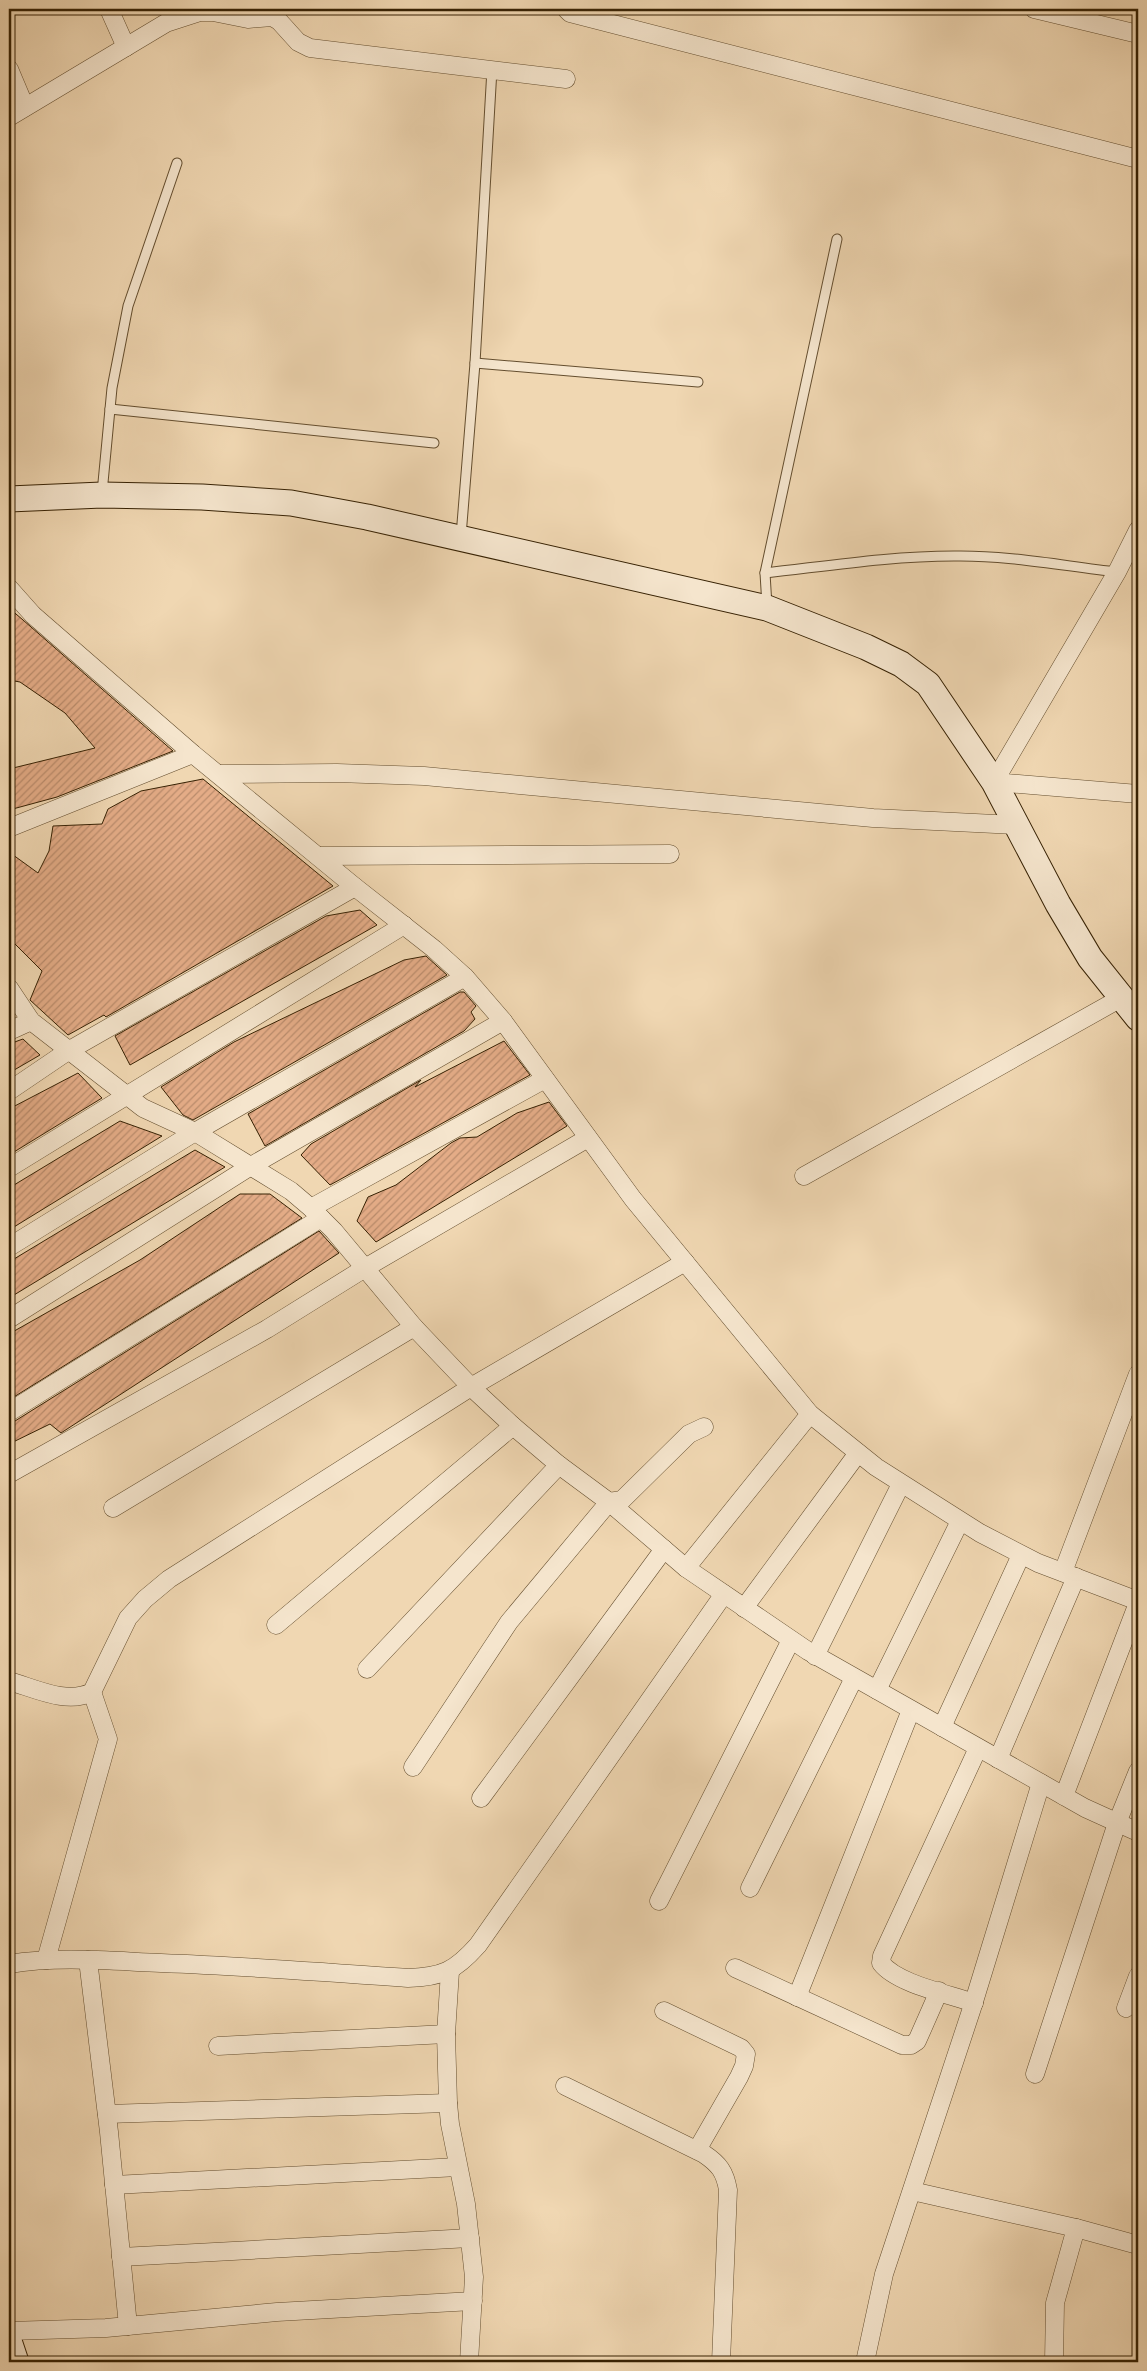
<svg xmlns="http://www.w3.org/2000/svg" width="1147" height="2371" font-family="'IM FELL French Canon',serif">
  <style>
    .building { fill: url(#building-hatch); stroke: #362103 }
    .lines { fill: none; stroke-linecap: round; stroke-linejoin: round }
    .lane-casing { stroke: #644e2f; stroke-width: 11 }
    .street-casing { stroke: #644e2f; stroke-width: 19 }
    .secondary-casing { stroke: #362103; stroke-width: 27 }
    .lane { stroke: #f5e5cd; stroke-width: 9 }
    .street { stroke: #f5e5cd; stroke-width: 18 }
    .secondary { stroke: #f5e5cd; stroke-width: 25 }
  </style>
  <defs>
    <pattern id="building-hatch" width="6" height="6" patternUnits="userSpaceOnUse" patternTransform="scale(1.25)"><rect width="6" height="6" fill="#e4ac87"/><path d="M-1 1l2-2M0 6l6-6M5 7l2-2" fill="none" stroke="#ba8c6c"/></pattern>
  </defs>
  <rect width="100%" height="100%" fill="#f0d7b2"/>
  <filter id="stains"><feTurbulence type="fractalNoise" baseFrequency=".004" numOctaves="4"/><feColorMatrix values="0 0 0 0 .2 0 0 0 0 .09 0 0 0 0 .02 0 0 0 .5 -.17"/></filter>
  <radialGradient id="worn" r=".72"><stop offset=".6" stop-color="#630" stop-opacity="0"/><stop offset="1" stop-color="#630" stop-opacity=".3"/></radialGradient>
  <g class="building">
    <path d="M9,608l14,12 150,131 -116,46 -48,13v-41l86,-21 -30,-35 -45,-31 -11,-2z"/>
    <path d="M203,779l130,107 -227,131 -2,-2 -36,20 -38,-35 12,-29 -33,-33v-86l29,21 11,-22 4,-25 49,-2 6,-15 33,-18z"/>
    <path d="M360,910l17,15 -247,140 -15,-29 211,-120z"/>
    <path d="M426,956l21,19 -254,145 -10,-5 -22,-28 73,-45 170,-82z"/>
    <path d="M460,992h4l12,14 -5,6 4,7 -11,12 -199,115 -17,-32z"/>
    <path d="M23,1039l17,16 -31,18v-29z"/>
    <path d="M504,1041l26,34 -200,110 -29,-30 10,-11 110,-64 -6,7z"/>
    <path d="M78,1073l24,25 -93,57v-46z"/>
    <path d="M549,1102l18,24 -191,116 -19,-21 11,-24 28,-12 55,-42 9,-5 17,-1 40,-24z"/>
    <path d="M120,1121l42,15 -153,94v-42z"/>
    <path d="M195,1150l30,17 -216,131v-36z"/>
    <path d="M240,1194h30l32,24 -293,182v-66l131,-74z"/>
    <path d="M319,1231l20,22 -275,178 -3,2 -11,-9 -41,20v-21l6,-2z"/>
  </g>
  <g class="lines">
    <g class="lane-casing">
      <g id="lane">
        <path d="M475,363l223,19"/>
        <path d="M110,409l324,34"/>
        <path d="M102,493l10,-105 16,-82 49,-143"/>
        <path d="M461,536l14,-173 17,-294"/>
        <path d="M765,573c63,-7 126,-17 189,-17 54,-1 109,10 163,16"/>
        <path d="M767,606l-2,-33 72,-334"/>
      </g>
    </g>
    <g class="street-casing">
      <g id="street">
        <path d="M109,9l17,38"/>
        <path d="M566,9l4,4 568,146"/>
        <path d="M1034,9l104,25"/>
        <path d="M9,69l16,38"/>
        <path d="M9,117l157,-94 34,-11h13l35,7 24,-2 7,4 19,21 12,6 256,31"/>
        <path d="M1138,530l-21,42 -123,210 144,12"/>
        <path d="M9,588l24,27 160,139 162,133 79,62 31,28 38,44 130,178 177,215 66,53 104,66 58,30 100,38"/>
        <path d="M219,774l118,-1 87,3 449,42 143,7"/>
        <path d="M9,828l184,-74"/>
        <path d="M318,856l352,-2"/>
        <path d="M9,988l22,33 112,87 52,24 96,59 20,17 23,23 80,96 57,60 42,39 46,39 50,37 77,66 122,83 277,157 53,24"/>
        <path d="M9,1031l22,-10"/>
        <path d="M9,1091l59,-40 287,-164"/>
        <path d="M9,1168l395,-243"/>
        <path d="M804,1176l317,-178"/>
        <path d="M311,1208l234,-129"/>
        <path d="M9,1247l186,-115 270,-155"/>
        <path d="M9,1319l242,-153 252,-145"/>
        <path d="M9,1412l312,-194"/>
        <path d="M9,1474l258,-145 98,-61 223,-130"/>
        <path d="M113,1508l301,-181"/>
        <path d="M686,1568l124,-154"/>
        <path d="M1063,1572l75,-198"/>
        <path d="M744,1608l114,-155"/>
        <path d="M276,1625l237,-199"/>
        <path d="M815,1656l86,-172"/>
        <path d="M367,1669l192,-204"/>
        <path d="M9,1681c25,7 58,24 83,11l36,-74 17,-19 24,-20 302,-192 214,-125"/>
        <path d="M877,1690l83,-169"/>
        <path d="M942,1727l79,-172"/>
        <path d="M998,1759l78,-182"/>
        <path d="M413,1767l96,-145 100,-120 13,-2 67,-66 15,-7"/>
        <path d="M1064,1796l74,-193"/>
        <path d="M481,1798l183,-249"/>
        <path d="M750,1888l104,-210"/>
        <path d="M659,1901l132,-261"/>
        <path d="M46,1960l62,-221 -16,-47"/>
        <path d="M88,1960l21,172 19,194"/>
        <path d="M9,1964c50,-8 102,-3 152,-1 82,3 164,9 247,15 34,-1 47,-7 70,-33l246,-351"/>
        <path d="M735,1968l167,77h9l6,-4 22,-50"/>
        <path d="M450,1971l-4,63 2,69 2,21 16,80 8,73 -5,85"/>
        <path d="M797,1997l114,-287"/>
        <path d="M974,2003c-25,-9 -77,-19 -93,-40l1,-7 96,-208"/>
        <path d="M1126,2008l12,-32"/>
        <path d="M664,2011l77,37 5,6 -2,12 -5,11 -42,73"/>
        <path d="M218,2046l228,-12"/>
        <path d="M1035,2074l82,-251 21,-52"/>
        <path d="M565,2086l139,68c15,10 21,18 24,36l-7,172"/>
        <path d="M107,2114l341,-11"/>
        <path d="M114,2185l344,-18"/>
        <path d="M912,2191l164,37 62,17"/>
        <path d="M121,2257l349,-19"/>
        <path d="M9,2331l97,-3 171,-16 196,-11"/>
        <path d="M865,2362l19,-88 88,-266 69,-225"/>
        <path d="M1054,2362l1,-59 21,-75"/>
      </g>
    </g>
    <g class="secondary-casing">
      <g id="secondary">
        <path d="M9,499l93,-4 100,2 89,6 76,14 400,91 99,39 35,17 27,20 66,98 64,122 32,54 48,60"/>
        <path d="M9,2341l7,21"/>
      </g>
    </g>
    <use href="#lane" class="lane"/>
    <use href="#street" class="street"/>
    <use href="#secondary" class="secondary"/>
  </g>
  <rect width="1147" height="2371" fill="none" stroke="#f0d7b2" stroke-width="30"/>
  <rect x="10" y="10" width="1127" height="2351" fill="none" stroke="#362103" stroke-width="2.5"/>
  <rect x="15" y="15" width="1117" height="2341" fill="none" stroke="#362103"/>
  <rect width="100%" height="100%" filter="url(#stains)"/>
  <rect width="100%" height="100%" fill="url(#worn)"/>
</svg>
